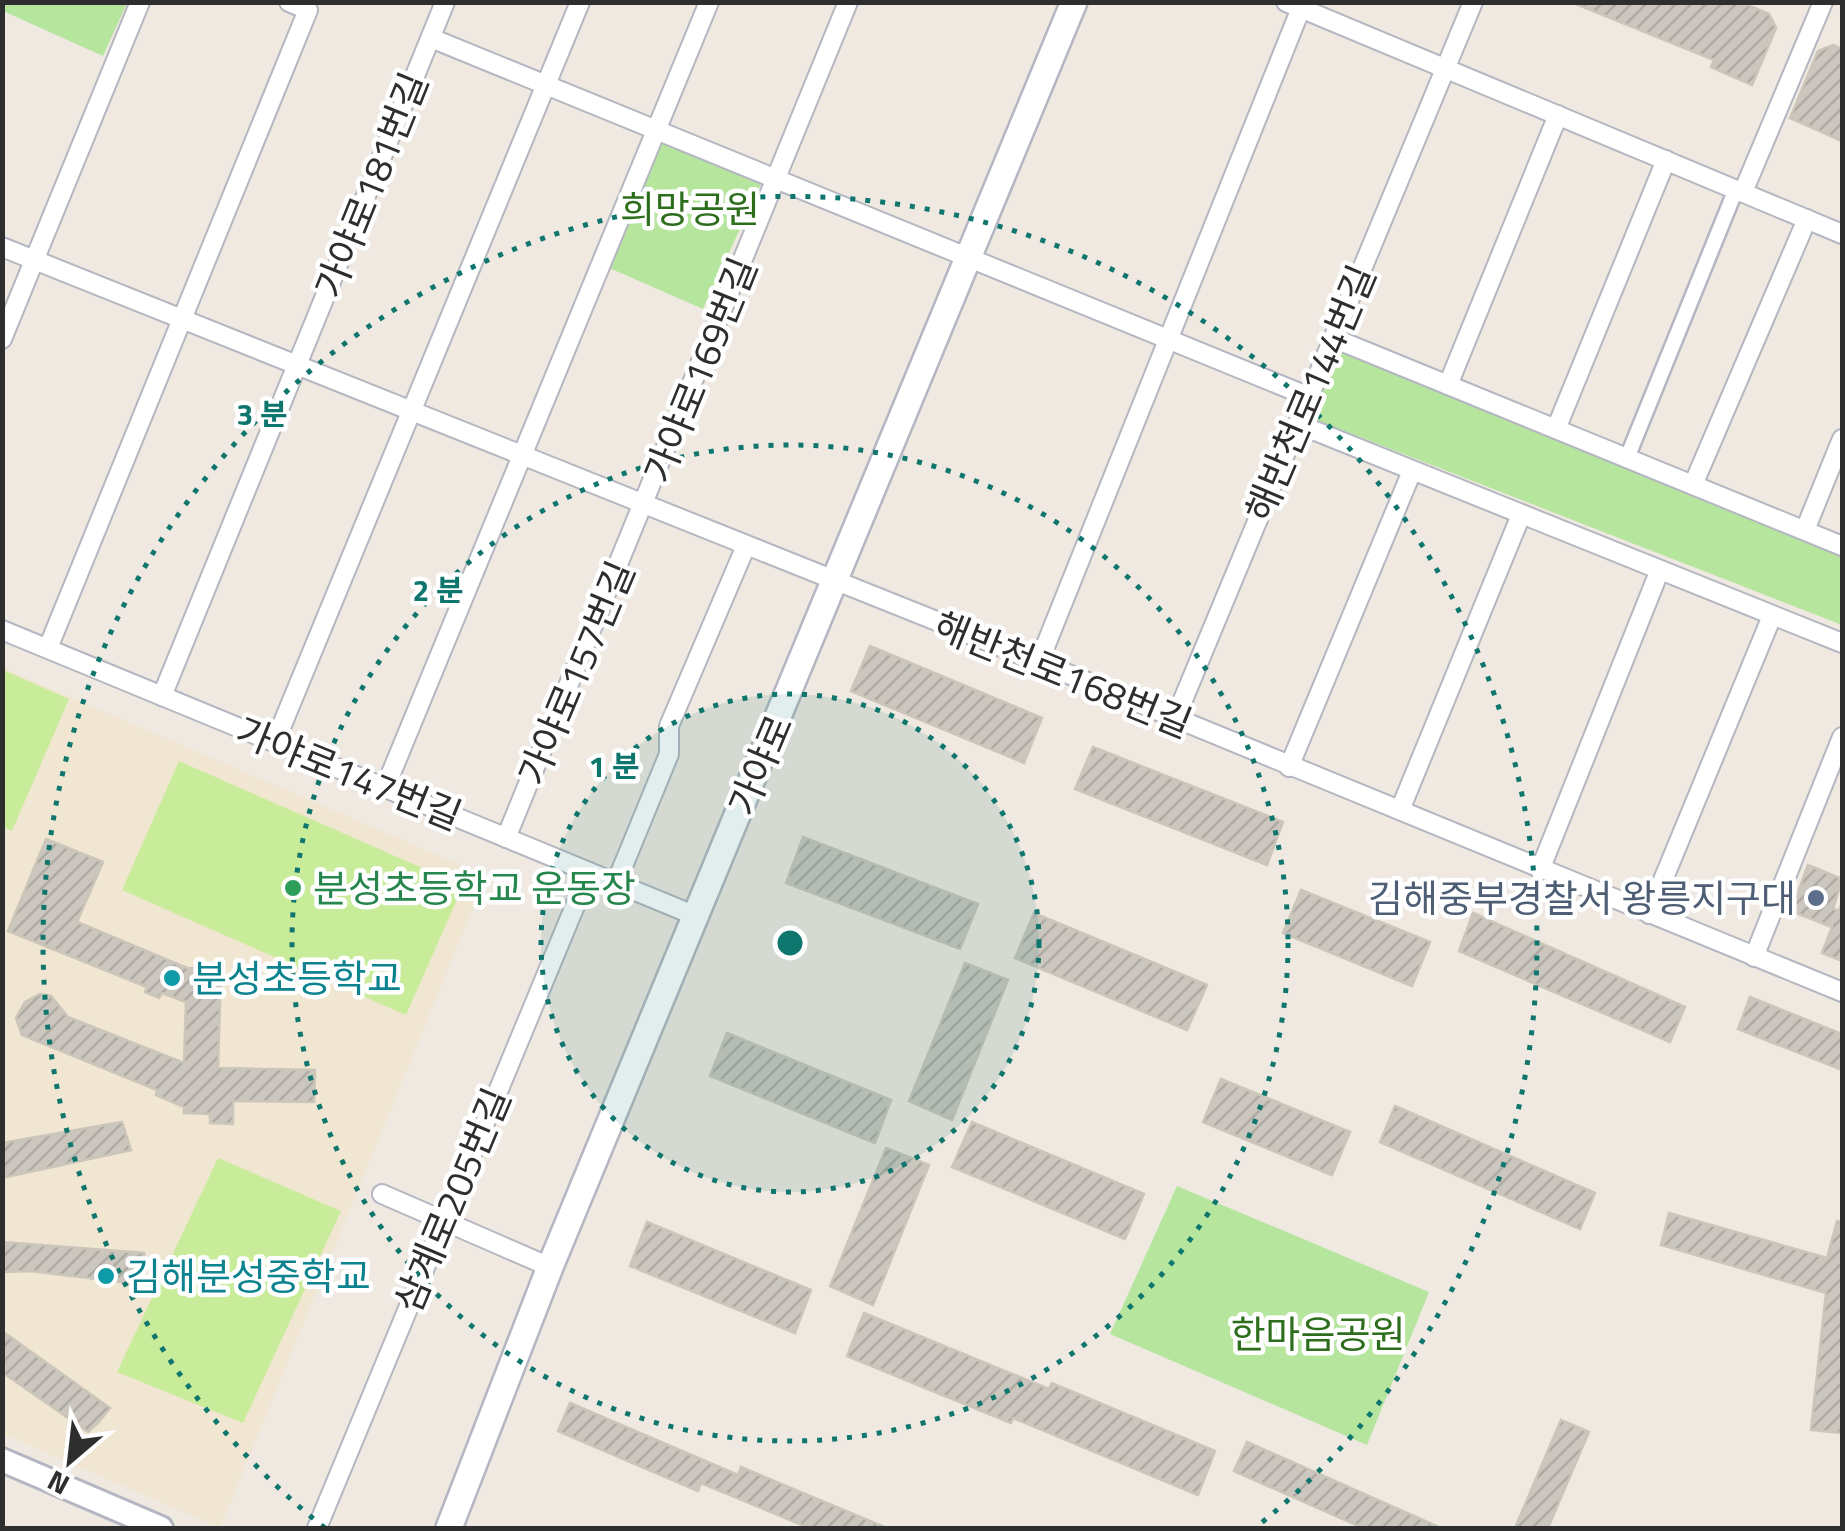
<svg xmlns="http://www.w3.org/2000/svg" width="1845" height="1531" font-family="'Titillium Web','Noto Sans KR',sans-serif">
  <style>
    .education { fill: #f0e6d1 }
    .grass { fill: #b6e59e }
    .pitch { fill: #c9ec9a }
    .building { fill: url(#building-hatch); stroke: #cbc5ba; stroke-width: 2.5 }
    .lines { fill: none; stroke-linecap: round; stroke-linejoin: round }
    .pedestrian-casing { stroke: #b4b7c1; stroke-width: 19 }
    .minor-casing { stroke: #b4b7c1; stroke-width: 22 }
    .tertiary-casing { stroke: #b4b7c1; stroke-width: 28 }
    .secondary-casing { stroke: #b4b7c1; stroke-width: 30 }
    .pedestrian { stroke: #fff; stroke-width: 14 }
    .minor { stroke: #fff; stroke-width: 18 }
    .tertiary { stroke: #fff; stroke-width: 22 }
    .secondary { stroke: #fff; stroke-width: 25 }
    .ring { fill: none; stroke: #0f766e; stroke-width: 5; stroke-dasharray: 5 10 }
    .leisure-dot { fill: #2e9e5b; stroke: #fff; stroke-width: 4 }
    .service-dot { fill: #5c6f8a; stroke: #fff; stroke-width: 4 }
    .culture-dot { fill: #0f9aa8; stroke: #fff; stroke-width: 4 }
    .labels { text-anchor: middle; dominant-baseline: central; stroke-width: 9; stroke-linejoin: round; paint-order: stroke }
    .street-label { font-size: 38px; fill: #2e2e2e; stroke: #fff }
    .park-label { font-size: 38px; fill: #2c6e1b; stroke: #fff }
    .leisure-label { font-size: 38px; fill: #27864d; stroke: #fff; text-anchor: start }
    .service-label { font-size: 38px; fill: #4e5e75; stroke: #fff; text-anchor: end }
    .culture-label { font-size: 38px; fill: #0d838f; stroke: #fff; text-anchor: start }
    .centre { fill: #0f766e; stroke: #fff; stroke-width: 5 }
    .ring-label { font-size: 30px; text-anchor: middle; font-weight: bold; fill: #0f766e; stroke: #fff; stroke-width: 9; stroke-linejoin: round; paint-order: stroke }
  </style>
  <defs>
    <pattern id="building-hatch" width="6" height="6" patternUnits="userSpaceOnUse" patternTransform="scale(2.5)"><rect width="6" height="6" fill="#cbc7bf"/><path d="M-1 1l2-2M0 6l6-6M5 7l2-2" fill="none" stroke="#afaba4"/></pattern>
  </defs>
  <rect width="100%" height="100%" fill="#efe9e1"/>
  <path class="education" d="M3,668l483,208 -266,652 -217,-94z"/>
  <g class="grass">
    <path d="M3,2h124v1l-24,53 -100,-45z"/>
    <path d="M661,138l103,39 -61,132 -96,-42z"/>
    <path d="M1340,350l502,201v74l-531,-207z"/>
    <path d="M1177,1186l252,106 -62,153 -257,-111z"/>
  </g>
  <g class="pitch">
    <path d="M3,670l66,29 -57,132 -9,-4z"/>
    <path d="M179,761l284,125 -57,129 -284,-125z"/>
    <path d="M218,1158l123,53 -98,212 -126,-51z"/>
  </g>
  <g class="building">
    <path d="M1571,2h170l28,12 7,14 -24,57 -41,-18 3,-7z"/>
    <path d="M1833,45l9,4v92l-52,-23 28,-67z"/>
    <path d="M870,646l172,72 -18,45 -173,-72z"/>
    <path d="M1093,747l190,75 -16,43 -192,-76z"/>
    <path d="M803,837l175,67 -18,45 -174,-66z"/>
    <path d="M46,839l57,23 -26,60 110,46 34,1 -3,99 97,2 -1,32 -81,-1v23l-23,-1v-9l-26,-1v-6l-28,-12 1,-5 -135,-55 -6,-17 9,-16 15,-8 11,2 17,21 116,46 2,-61 -24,-9 -3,5 -14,-6 2,-5 -139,-56z"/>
    <path d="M1808,865l34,14 -9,30 6,2 3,-8v58l-20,-8 10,-26 -41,-16z"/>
    <path d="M1301,890l129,52 -18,44 -129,-53z"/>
    <path d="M1034,913l173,72 -20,45 -172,-72z"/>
    <path d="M1473,913l212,94 -15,35 -211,-91z"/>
    <path d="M965,963l43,17 -56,140 -43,-19z"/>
    <path d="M1750,997l92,37v36l-104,-41z"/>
    <path d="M727,1033l164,67 -16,43 -165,-67z"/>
    <path d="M1221,1079l129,53 -18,43 -129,-53z"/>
    <path d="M1395,1106l200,87 -15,36 -200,-87z"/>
    <path d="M122,1122l9,28 -129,28v-35z"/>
    <path d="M972,1122l172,72 -19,45 -173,-72z"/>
    <path d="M886,1148l43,17 -56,140 -43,-19z"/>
    <path d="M1669,1213l158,45 10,-37 5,1v211l-31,-3 15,-137 -165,-48z"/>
    <path d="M647,1222l164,68 -16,43 -165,-67z"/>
    <path d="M2,1242l142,11 1,11 -9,20 -105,-13 -29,1z"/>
    <path d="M864,1313l185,76 3,-6 163,68 -17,44 -185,-77 -2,5 -164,-67z"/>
    <path d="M2,1331l108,77 -12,15 -10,9 -86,-60z"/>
    <path d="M570,1403l168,72 3,-8 146,61h-78l-108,-45 -3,8 -140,-60z"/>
    <path d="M1561,1420l28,12 -41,96h-33z"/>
    <path d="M1247,1442l194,86h-78l-129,-57z"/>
  </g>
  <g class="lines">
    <g class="pedestrian-casing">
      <path id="pedestrian" d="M1627,458l109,-269"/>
    </g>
    <g class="minor-casing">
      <g id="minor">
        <path d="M1286,2l556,232"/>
        <path d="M431,38l876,358"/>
        <path d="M1743,192l80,-190"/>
        <path d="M2,247l1037,415 803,330"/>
        <path d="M1333,338l509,208"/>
        <path d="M2,339l138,-337"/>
        <path d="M1448,385l110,-270"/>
        <path d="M1298,424l544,219"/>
        <path d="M1556,429l110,-269"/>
        <path d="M1693,485l114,-266"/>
        <path d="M1805,530l37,-91"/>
        <path d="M2,630l694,286"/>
        <path d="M48,648l260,-638 -19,-8"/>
        <path d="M1039,662l262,-654"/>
        <path d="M162,696l283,-694"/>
        <path d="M1175,719l298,-717"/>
        <path d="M275,742l305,-740"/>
        <path d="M1289,767l123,-296"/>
        <path d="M385,788l324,-786"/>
        <path d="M1400,810l121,-295"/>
        <path d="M506,838l342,-836"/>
        <path d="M1540,870l119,-298"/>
        <path d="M616,883l53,-129v-28l76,-178"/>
        <path d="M1649,914l123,-298"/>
        <path d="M1754,957l88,-220"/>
        <path d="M382,1194l168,73"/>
        <path d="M317,1528l272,-656"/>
      </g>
    </g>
    <g class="tertiary-casing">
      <path id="tertiary" d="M2,1460l159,68"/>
    </g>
    <g class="secondary-casing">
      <path id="secondary" d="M449,1528l101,-261 524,-1265"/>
    </g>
    <use href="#pedestrian" class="pedestrian"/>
    <use href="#minor" class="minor"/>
    <use href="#tertiary" class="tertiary"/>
    <use href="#secondary" class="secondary"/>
  </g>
  <circle cx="790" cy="943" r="249" fill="#0f766e" fill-opacity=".12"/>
  <g class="ring">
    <circle cx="790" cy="943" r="249"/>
    <circle cx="790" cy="943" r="498"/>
    <path d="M325 1528A747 747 0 1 1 1255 1528"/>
  </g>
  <circle class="leisure-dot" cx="293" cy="888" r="10"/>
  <circle class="service-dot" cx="1816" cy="898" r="10"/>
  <g class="culture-dot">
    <circle cx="172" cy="978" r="10"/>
    <circle cx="106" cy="1276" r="10"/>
  </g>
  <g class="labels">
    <g class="street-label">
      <text transform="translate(371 185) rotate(-68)">가야로181번길</text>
      <text transform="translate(700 370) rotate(-68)">가야로169번길</text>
      <text transform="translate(1310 393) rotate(-67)">해반천로144번길</text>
      <text transform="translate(576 673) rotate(-67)">가야로157번길</text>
      <text transform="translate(1063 674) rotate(22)">해반천로168번길</text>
      <text transform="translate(760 765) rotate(-67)">가야로</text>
      <text transform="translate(349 773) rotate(22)">가야로147번길</text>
      <text transform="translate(452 1200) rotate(-67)">삼계로205번길</text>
    </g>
    <g class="park-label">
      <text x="690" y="209">희망공원</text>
      <text x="1318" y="1334">한마음공원</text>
    </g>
    <g class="leisure-label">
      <text x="313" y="888">분성초등학교 운동장</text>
    </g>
    <g class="service-label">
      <text x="1796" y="898">김해중부경찰서 왕릉지구대</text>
    </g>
    <g class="culture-label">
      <text x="192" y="978">분성초등학교</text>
      <text x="126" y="1276">김해분성중학교</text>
    </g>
  </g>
  <circle cx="790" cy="943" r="15" class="centre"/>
  <g class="ring-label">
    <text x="262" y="425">3 분</text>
    <text x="438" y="601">2 분</text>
    <text x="614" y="777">1 분</text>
  </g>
  <rect width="1845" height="1531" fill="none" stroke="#2e2e2e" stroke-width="10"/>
  <g transform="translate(70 1461) rotate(208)" stroke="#ffffff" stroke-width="8" paint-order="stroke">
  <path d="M0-8L18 38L0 25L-18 38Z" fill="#2e2e2e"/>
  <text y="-15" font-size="28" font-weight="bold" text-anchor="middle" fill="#2e2e2e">N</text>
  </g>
</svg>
